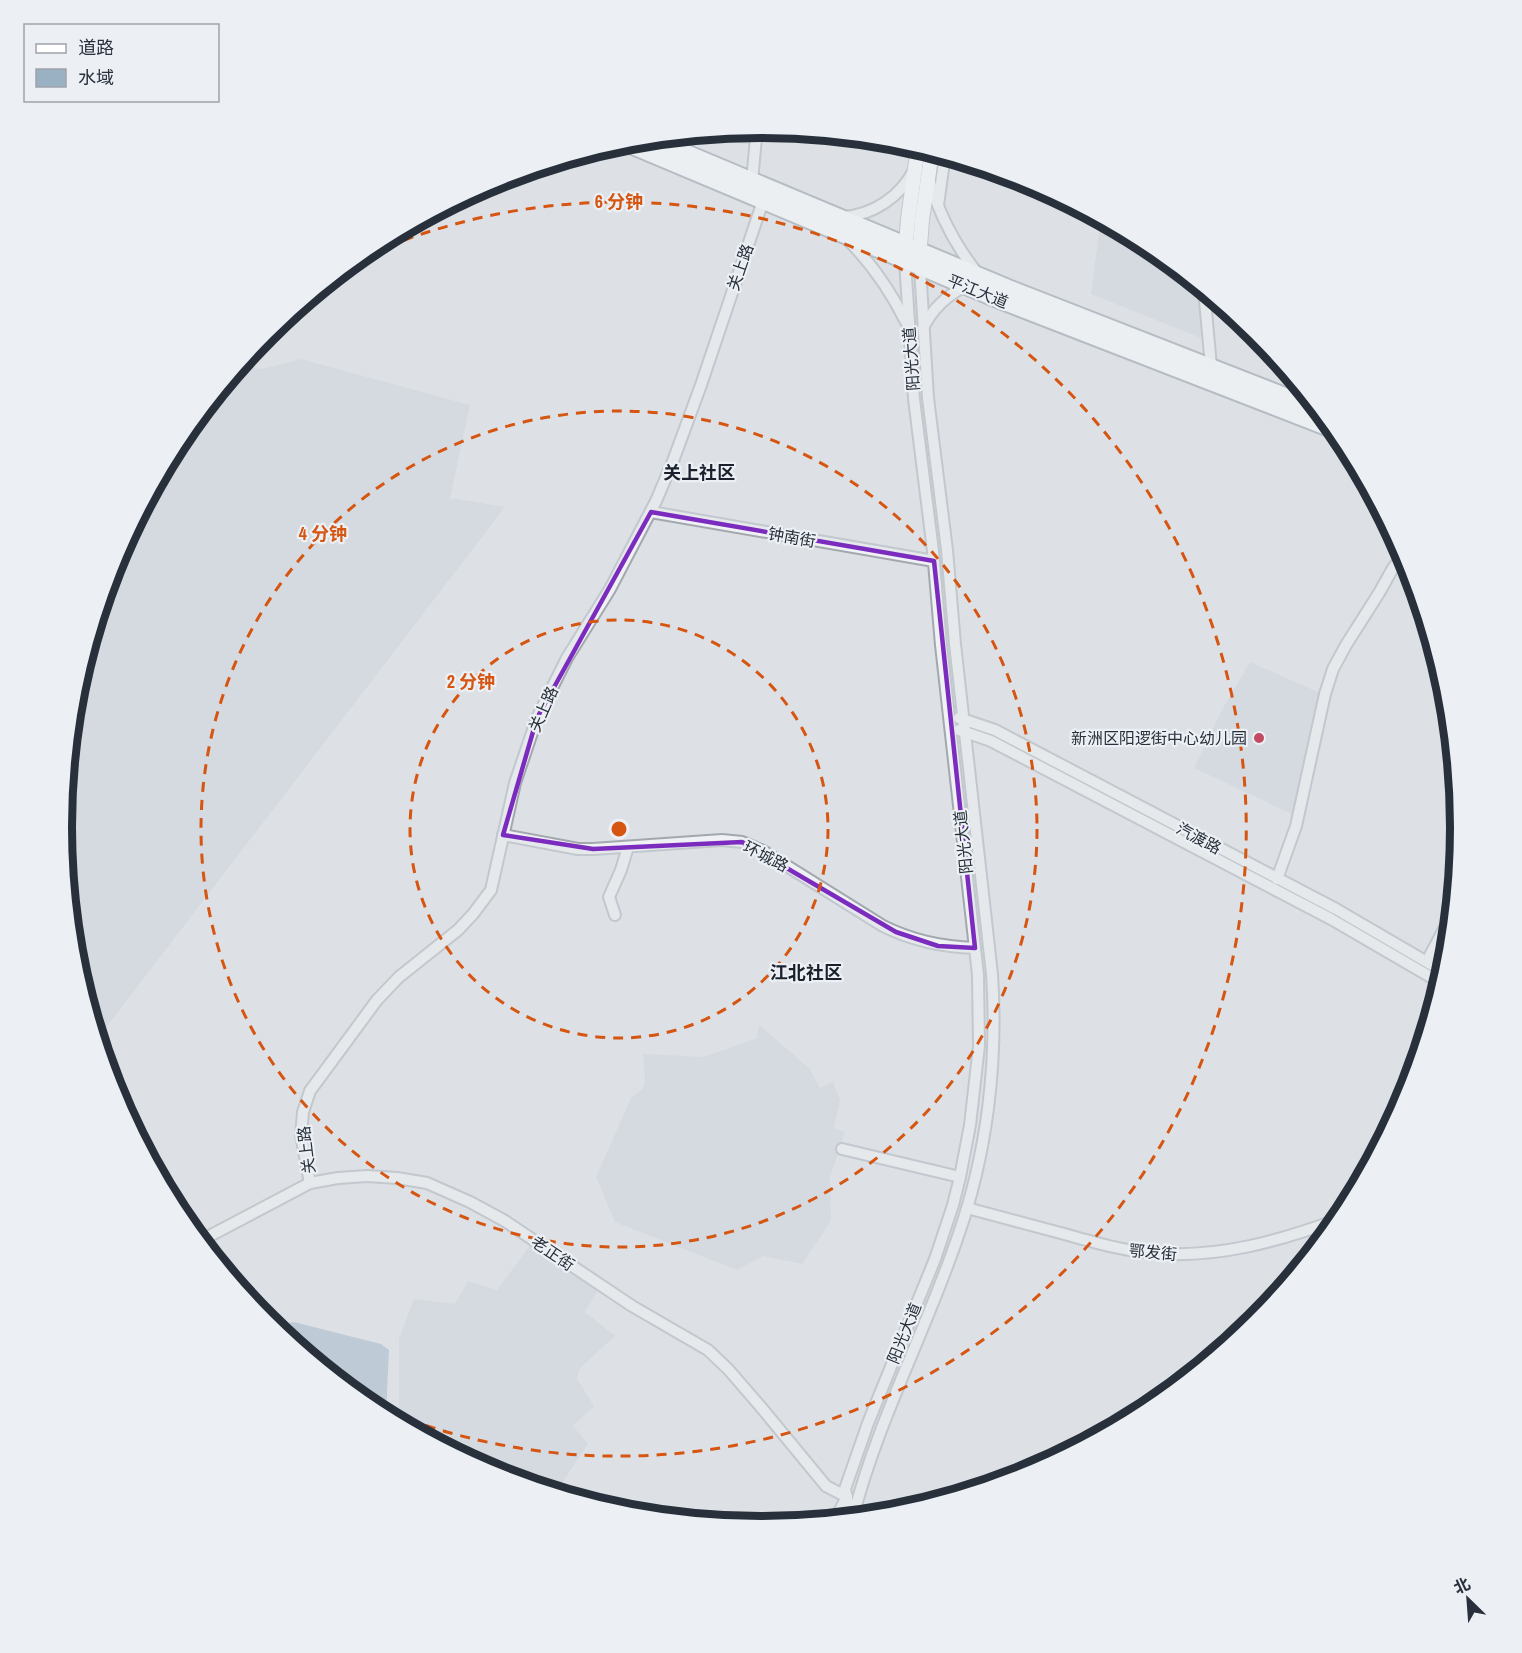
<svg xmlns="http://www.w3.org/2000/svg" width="1522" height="1653" font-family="'Archivo Narrow','Noto Sans SC',sans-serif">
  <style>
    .built { fill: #cbd0d7 }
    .water { fill: #9ab0c3 }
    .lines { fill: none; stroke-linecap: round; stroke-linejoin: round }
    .minor-casing { stroke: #a3a8af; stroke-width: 14 }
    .major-casing { stroke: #9da6b0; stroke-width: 16 }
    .highway-casing { stroke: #868f9b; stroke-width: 20 }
    .minor { stroke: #eff1f4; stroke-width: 10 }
    .major { stroke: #fff; stroke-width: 14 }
    .highway { stroke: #fff; stroke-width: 16 }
    .marked { fill: none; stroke: #7b2cbf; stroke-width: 4.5; stroke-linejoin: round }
    .ring { fill: none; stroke: #d55511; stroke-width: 3; stroke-dasharray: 10 8 }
    .poi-dot { fill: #c24a63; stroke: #ecf0f4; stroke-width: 2 }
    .labels { text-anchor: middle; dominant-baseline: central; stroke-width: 4.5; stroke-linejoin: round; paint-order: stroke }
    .street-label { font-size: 16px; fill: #28303b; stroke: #ecf0f4 }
    .poi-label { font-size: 16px; fill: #28303b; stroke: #ecf0f4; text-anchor: end }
    .neighbourhood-label { font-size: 18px; font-weight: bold; fill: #1a212c; stroke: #ecf0f4 }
    .rim { fill: none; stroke: #28303b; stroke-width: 8 }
    .centre { fill: #d55511; stroke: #ecf0f4; stroke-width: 3 }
    .ring-label { font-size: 18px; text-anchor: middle; font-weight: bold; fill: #d55511; stroke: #ecf0f4; stroke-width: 4.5; stroke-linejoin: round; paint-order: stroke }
  </style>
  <rect width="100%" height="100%" fill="#dde1e6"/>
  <g class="built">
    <path d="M752,128l-1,16h-8l-34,-12z"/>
    <path d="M1101,219l49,26 49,40 2,53 -110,-44z"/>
    <path d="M301,359l169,46 -20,93 55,9 -407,531 -23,-75 -13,-137 13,-136 40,-132 65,-120 58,-72 25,3z"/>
    <path d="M1250,662l70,31 -28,121 -98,-46 29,-60z"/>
    <path d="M759,1025l51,44 10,19 13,-6 7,18 -6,28 11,4 -15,45 1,44 -29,43 -39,-8 -26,14 -122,-48 -19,-45 35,-79 12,-10 2,-9 -2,-25 61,3 53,-19z"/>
    <path d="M531,1244l68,44 -14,24 30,24 -35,32 -3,11 17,27 -21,20 15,18 -32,48 -63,-19 -94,-51v-83l15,-40 41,5 13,-23 29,9z"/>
  </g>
  <path class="water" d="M294,1322l87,22 8,6 -3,65 -14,-7 -97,-80 12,-5z"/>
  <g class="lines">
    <g class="minor-casing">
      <g id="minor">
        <path d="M929,179c10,36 26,66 49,95"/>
        <path d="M752,181l5,-54"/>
        <path d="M938,205l7,-50"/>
        <path d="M843,217c30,-2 57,-20 71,-47"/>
        <path d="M848,240c24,24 43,52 58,82"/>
        <path d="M1204,290l7,76"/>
        <path d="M923,328c10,-20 24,-33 43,-42"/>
        <path d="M651,512l283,49"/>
        <path d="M959,718l36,12 341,179 108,63"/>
        <path d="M959,730l32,11 340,178 110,64"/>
        <path d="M503,835l75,14h15l129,-9 20,2 21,9 120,75c30,15 59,21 92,22"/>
        <path d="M1277,879l19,-53 29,-132 8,-25 13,-24 33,-52 14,-25 11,-14"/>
        <path d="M615,915l-6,-18 12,-27 7,-23"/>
        <path d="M1427,961l25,-47"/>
        <path d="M842,1149l118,28"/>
        <path d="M310,1183l-9,-48 2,-23 7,-21 67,-91 22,-23 59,-47 15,-16 18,-24 24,-107 22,-65 30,-60 43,-69 46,-88 17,-40 28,-76 62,-184"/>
        <path d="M967,1208c34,9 67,18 101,27 28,8 56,16 85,18 63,6 127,-12 186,-34"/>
        <path d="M200,1241l110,-58 28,-5 29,-2 30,2 30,5 43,19 35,19 127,85 76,44 20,19 32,37 66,80 21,11 -12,22"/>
        <path d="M851,1517l-6,-28 23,-66 67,-164 18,-54 7,-28 10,-52 9,-79 -1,-71 -37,-330 -8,-94 -19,-152 -9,-138"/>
        <path d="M853,1517c25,-97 72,-184 104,-278 30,-84 41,-176 35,-265l-37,-330 -8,-94 -19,-152 -8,-131"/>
      </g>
    </g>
    <g class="major-casing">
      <g id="major">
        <path d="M905,255l3,-36 10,-72"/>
        <path d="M919,259l3,-39 10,-69"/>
      </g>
    </g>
    <g class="highway-casing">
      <g id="highway">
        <path d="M650,138l358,150 310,121"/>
        <path d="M621,141l381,160 335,130"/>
      </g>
    </g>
    <use href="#minor" class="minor"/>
    <use href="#major" class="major"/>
    <use href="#highway" class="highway"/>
  </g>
  <path d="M0 0H1522V1653H0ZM651,512l283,49 41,387 -37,-2 -42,-14 -154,-90 -149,7 -90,-14 34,-117z" fill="#dde1e6" fill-opacity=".55" fill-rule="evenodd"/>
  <path class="marked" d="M651,512l283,49 41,387 -37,-2 -42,-14 -154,-90 -149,7 -90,-14 34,-117z"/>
  <g class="ring">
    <circle cx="619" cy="829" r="209"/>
    <circle cx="619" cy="829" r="418"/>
    <path d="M354 261A627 627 0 1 1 369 1404"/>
  </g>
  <circle class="poi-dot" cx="1259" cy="738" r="6"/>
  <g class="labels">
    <g class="street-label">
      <text transform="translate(740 267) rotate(-71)">关上路</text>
      <text transform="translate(978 291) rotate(22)">平江大道</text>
      <text transform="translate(911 359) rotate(-94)">阳光大道</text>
      <text transform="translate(792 537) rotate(10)">钟南街</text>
      <text transform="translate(543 709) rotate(-66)">关上路</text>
      <text transform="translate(1199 838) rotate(28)">汽渡路</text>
      <text transform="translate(963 842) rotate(-96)">阳光大道</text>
      <text transform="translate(766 856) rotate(27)">环城路</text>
      <text transform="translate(306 1150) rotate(-97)">关上路</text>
      <text transform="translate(1153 1252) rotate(5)">鄂发街</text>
      <text transform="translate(553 1253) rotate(34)">老正街</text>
      <text transform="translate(904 1333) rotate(-68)">阳光大道</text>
    </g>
    <g class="poi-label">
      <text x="1247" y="738">新洲区阳逻街中心幼儿园</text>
    </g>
    <g class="neighbourhood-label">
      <text x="699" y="472">关上社区</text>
      <text x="806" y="972">江北社区</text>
    </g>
  </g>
  <path d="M0 0H1522V1653H0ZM72 827a689 689 0 1 1 1378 0a689 689 0 1 1-1378 0Z" fill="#ecf0f4" fill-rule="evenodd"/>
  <path class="rim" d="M72 827a689 689 0 1 1 1378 0a689 689 0 1 1-1378 0Z"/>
  <circle cx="619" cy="829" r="9" class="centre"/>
  <g class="ring-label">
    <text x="619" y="208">6 分钟</text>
    <text x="323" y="540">4 分钟</text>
    <text x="471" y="688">2 分钟</text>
  </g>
  <rect x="24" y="24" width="195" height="78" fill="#ecf0f4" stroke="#9ea3aa" stroke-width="1.5"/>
  <rect x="36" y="44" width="30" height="9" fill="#ffffff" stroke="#9ea3aa" stroke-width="1.5"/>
  <text x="78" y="54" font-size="18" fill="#28303b">道路</text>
  <rect x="36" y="69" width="30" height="18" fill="#9ab0c3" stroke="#9ea3aa" stroke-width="1.5"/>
  <text x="78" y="84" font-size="18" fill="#28303b">水域</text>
  <g transform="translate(1468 1599) rotate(335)" stroke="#ecf0f4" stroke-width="4.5" paint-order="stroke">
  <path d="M0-4.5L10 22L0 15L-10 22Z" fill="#28303b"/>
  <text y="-9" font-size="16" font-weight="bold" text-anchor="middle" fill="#28303b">北</text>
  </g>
</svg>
